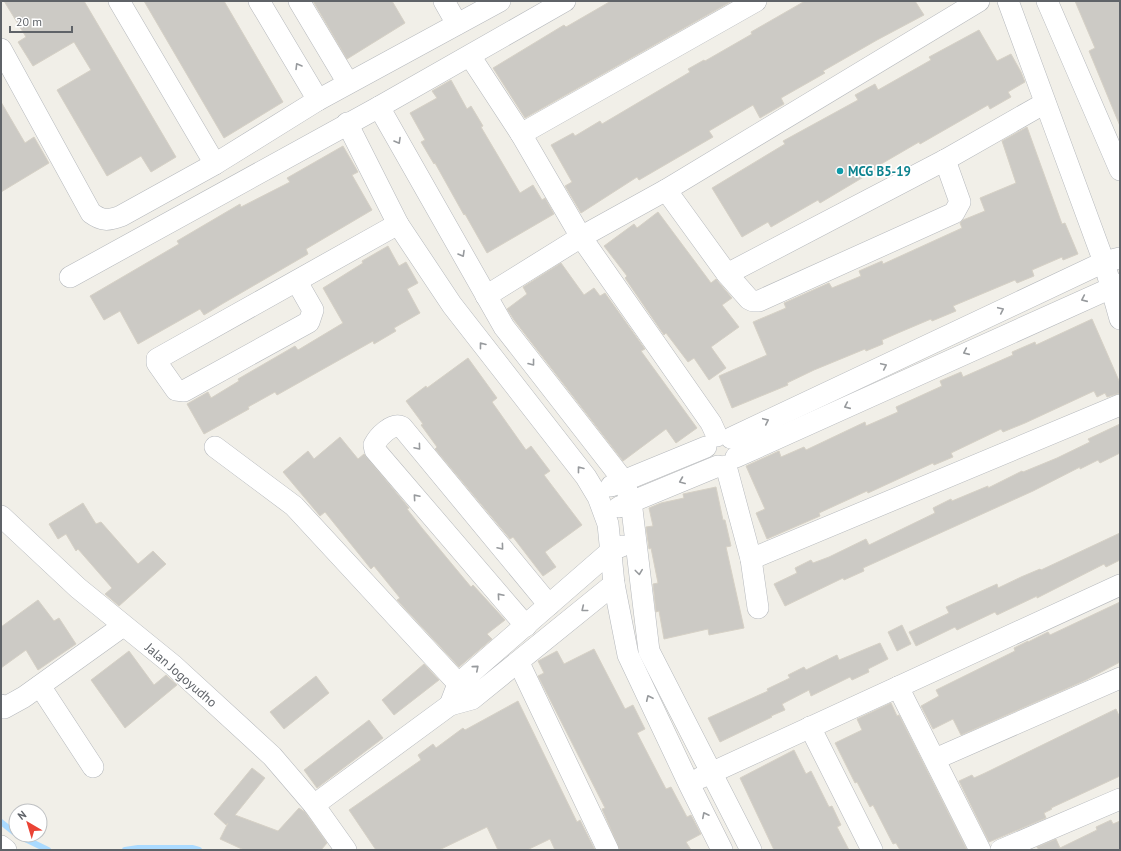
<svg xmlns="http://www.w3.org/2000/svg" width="1121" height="851" font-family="'PT Sans',sans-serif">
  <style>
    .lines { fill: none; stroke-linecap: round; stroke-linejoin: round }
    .stream { stroke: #aadaff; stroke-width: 6 }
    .building { fill: #cccac5; stroke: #d6d1c6 }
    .minor-casing { stroke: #b5b8bc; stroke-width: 22 }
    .minor { stroke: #fff; stroke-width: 21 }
    .oneway { stroke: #979a9d }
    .culture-dot { fill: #0f9aa8; stroke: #fff; stroke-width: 1.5 }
    .labels { text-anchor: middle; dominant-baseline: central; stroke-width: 3.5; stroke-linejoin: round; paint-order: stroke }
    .culture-label { font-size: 13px; font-weight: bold; fill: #0d838f; stroke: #fff; text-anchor: start }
    .street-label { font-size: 13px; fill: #5f6368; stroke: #fff }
  </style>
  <rect width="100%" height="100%" fill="#f1efe8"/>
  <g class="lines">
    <g class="stream">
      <path d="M1,822l15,12"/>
      <path d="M17,835l31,15"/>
      <path d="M125,850l13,-2h54l7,2"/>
    </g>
  </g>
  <g class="building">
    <path d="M4,1h80l92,156 -25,15 -10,-16 -34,20 -50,-86 34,-20 -17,-28 -41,24 -15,-24 8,-5z"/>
    <path d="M144,1h80l59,101 -59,36z"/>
    <path d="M313,1h79l13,22 -58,36z"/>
    <path d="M611,1h121l-207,117 -32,-50 71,-43 2,2z"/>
    <path d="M805,1h110l9,14 -47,25 -54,31 2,2 -44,25 3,6 -24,14 -7,-13 -44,26 4,6 -74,43 -2,-3 -56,36 -16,-27 7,-4 -21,-37 22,-12 2,3 25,-15 2,3 88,-52 -2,-3 16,-9 1,1 47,-27 -1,-2z"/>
    <path d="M1075,1h45v125l-31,-75 6,-3z"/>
    <path d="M979,30l18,31 14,-7 10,18 4,10 -17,10 3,5 -21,12 -2,-4 -68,39 -1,-2 -43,25 1,2 -57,34 -2,-3 -47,27 -3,-5 -26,15 -30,-49 73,-44 -2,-3 75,-41 -3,-5 20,-11 3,6 53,-30 -2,-3z"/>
    <path d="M451,80l16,29 4,-3 12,20 -2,1 39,66 13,-8 9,15 3,-2 9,16 -67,39 -22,-39 -1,1 -29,-52 -1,1 -13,-22 4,-2 -15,-27 27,-15 -5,-7z"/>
    <path d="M1,102l24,41 9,-6 15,26 -48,29z"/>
    <path d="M1027,127l35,97 3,-1 13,31 -15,6 -1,-3 -30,13 2,6 -17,7 -2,-3 -62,26 3,5 -24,10 -1,-2 -33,14 -16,7 1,4 -17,7 -1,-2 -51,21 -27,13 1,2 -56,23 -13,-32 48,-21 -14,-33 33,-14 -2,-5 45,-20 3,5 29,-12 -2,-5 23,-10 1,3 79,-36 -2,-5 3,-3 22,-9 -5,-13 36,-15 -14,-42z"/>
    <path d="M343,146l15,26 -6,3 20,35 -66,39 2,5 -86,50 -18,11 -4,-6 -62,35 -18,-33 -16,9 -14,-24 89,-52 -2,-3 63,-37 1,3 49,-25 -3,-4z"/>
    <path d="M658,212l53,71 5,-4 16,19 -10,7 17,22 -28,20 15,21 -17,12 -15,-22 -6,4 -22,-29 -2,2 -39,-57 2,-2 -23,-30 30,-22 3,4z"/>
    <path d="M388,246l11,20 7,-4 12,21 -11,6 13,24 -26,15 2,3 -22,13 -1,-3 -96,54 -2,-3 -27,15 1,2 -45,25 -17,-30 21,-12 3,6 28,-17 -1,-2 57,-33 3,4 45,-27 -20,-35 40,-25 -1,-2z"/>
    <path d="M561,263l23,32 10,-7 6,8 5,-3 40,56 -4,2 56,77 -21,15 -10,-14 -43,32 -109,-141 -7,-11 20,-15 -4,-7z"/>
    <path d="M1092,319l28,64v10l-13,4 -2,-4 -8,4 -3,-6 -69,32 -22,9 -2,-3 -50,24 2,4 -19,8 -1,-2 -65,30 -1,-2 -48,22 1,3 -53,23 -11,-26 9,-4 -19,-43 33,-15 2,6 23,-10 2,3 59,-28 1,4 32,-14 -2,-5 46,-21 -2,-5 21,-9 2,5 50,-22 -1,-3 23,-10 1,3z"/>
    <path d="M468,358l29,40 -5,4 34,48 5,-4 19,25 -6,4 38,50 -37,27 11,15 -13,9 -30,-39 -3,2 -75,-90 2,-2 -16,-22 2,-1 -17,-23 20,-15 1,2z"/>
    <path d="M1120,424v29l-20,10 -2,-3 -18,9v-2l-47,24 -170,77 1,3 -20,9 -1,-2 -58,28 -11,-22 23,-11 -2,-5 16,-8 2,3 16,-6 37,-18 3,6 66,-32 -2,-5 18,-9 1,2 36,-15v2l34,-17 1,1 34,-14 33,-16 -2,-3z"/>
    <path d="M340,437l18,22 6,-5 45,54 -2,1 15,19 49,59 2,-2 32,35 -18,14 5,5 -33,28 -62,-67 3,-2 -26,-32 -3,3 -46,-57 -5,4 -37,-44 25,-21 6,8z"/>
    <path d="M716,487l7,33h2l6,26 -5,1 18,81 -35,7 -1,-6 -44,10 -5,-28 -3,1 -3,-28 5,-1 -7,-35 -2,1 -3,-22 7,-1 -4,-18 12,-5 23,-5 -1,-4z"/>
    <path d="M83,503l13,21 5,-2 37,42 15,-13 13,13 -47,42 -14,-12 7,-6 -34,-39 -2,2 -10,-17 -8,5 -9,-15z"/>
    <path d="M1120,533v27l-14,7 -2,-3 -67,34v-2l-40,19 -2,-3 -38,18 -2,-3 -39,19 -7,-14 40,-19 -3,-6 51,-23 1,4 23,-11 19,-8 1,1z"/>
    <path d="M38,600l16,21 5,-3 17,26 -38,26 -12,-20 -25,18v-41z"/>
    <path d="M1120,602v60l-34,18 -125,55 -8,-16 -20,10 -12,-23 18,-10 -3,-6 79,-39 -1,-3 14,-7v1l20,-10 2,3z"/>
    <path d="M902,625l9,19 -14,7 -9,-19z"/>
    <path d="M880,643l8,16 -20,10 1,3 -17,8 -2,-3 -39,19 -2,-6 -27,14 3,6 -14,6 1,1 -52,25 -12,-24 60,-27 -1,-2 23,-11 -2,-3 16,-8 2,3 31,-15 2,5z"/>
    <path d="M594,649l31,60 8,-4 12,24 -8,4 29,56 5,-2 16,30 4,-2 10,19 -15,8 5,8h-71l-18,-41 3,-1 -67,-132 6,-3 -6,-12 19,-10 7,13z"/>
    <path d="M129,651l25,34 12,-10 11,10 -52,43 -34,-48z"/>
    <path d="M424,664l15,16 -45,35 -12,-15z"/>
    <path d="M316,676l13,17 -45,36 -14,-17z"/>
    <path d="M518,701l59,121 3,-2 15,30h-40l-5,-11 -23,11h-29l-11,-23 -48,23h-63l-27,-40 72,-50 -3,-5 15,-11 3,4 27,-20 2,2z"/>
    <path d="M891,703l6,13 2,-1 68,135h-67l-4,-7 -3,1 -20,-39 -3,2 -13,-25 -2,1 -20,-40 27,-13 -5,-11z"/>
    <path d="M1116,709l4,9v58l-69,32 1,1 -8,4 2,5 -57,24 -30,-61 13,-6 2,3 11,-5z"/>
    <path d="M369,720l14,18 -66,50 -13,-18z"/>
    <path d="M794,750l12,24 5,-3 18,36 3,-1 9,19 -4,2 12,23h-75l-34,-72z"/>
    <path d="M252,768l13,10 -30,37 43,16 21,-23 6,4 22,31 -6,7h-77l-24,-11 8,-16 -2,2 -12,-11z"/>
    <path d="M1111,820l2,4 7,-3v29h-81l-2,-3 19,-8 4,9 37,-18 -1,-3z"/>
  </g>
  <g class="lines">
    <g class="minor-casing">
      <g id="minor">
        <path d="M119,1l96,163"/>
        <path d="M259,1l59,99"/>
        <path d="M299,1l49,82"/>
        <path d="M444,1l13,23"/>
        <path d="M1008,1l96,261 16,57"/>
        <path d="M1047,1l73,169"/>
        <path d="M1,49l90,164c11,8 17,8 30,3l94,-52 103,-64 182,-99"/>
        <path d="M470,56l51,78 60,103 130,186 6,13"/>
        <path d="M379,107l125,220 119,153 8,21 18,150 102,199"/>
        <path d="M347,123l51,101 54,81 134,172 12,20 10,27 6,60 14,71 61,129 33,66"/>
        <path d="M521,134l235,-133"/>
        <path d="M666,190l61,84 22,25 4,2h6l195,-88 6,-11 -15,-42"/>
        <path d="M727,274l218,-114 100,-57"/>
        <path d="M70,277l309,-170 186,-106"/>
        <path d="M297,282l16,28 -4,12 -125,69 -8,-1 -19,-27v-4l241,-135"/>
        <path d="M486,296l95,-59 85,-47 313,-189"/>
        <path d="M731,438l373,-176 16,-4"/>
        <path d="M215,447l79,59 173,187"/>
        <path d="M736,457l384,-173"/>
        <path d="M726,466l25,93 7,49"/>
        <path d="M611,486l95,-39"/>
        <path d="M619,507l99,-41"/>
        <path d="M1,516l77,72 96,78 98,90 42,49 32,45"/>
        <path d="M751,559l369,-154"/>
        <path d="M614,584l-142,115 -22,6 8,-21 154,-134 10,-4"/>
        <path d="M526,626l-151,-176 -1,-5c4,-8 18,-23 28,-18l147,178"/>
        <path d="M519,663l89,187"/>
        <path d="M40,686l53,81"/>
        <path d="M898,687l82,163"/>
        <path d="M1,705l3,3 20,-11 99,-71"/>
        <path d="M810,727l62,123"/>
        <path d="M935,759l185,-81"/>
        <path d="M700,778l420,-193"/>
        <path d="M314,805l136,-100"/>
        <path d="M1,846l5,4"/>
        <path d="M1001,850l119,-51"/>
      </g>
    </g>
    <use href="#minor" class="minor"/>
  </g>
  <defs><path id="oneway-chevron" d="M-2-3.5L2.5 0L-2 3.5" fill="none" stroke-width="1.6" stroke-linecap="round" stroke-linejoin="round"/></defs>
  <g class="oneway">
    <use href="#oneway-chevron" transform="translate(298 66) rotate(-121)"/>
    <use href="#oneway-chevron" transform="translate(398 141) rotate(60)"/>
    <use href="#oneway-chevron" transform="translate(462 254) rotate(60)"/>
    <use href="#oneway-chevron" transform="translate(1084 299) rotate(156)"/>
    <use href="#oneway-chevron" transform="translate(1001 310) rotate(-25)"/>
    <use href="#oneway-chevron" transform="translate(482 345) rotate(-128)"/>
    <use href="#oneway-chevron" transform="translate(966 352) rotate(156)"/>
    <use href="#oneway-chevron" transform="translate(532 363) rotate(52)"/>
    <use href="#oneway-chevron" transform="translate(884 366) rotate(-25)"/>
    <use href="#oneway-chevron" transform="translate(847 406) rotate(156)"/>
    <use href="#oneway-chevron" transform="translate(766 421) rotate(-25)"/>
    <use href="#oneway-chevron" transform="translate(418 447) rotate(50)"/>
    <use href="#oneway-chevron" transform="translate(580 469) rotate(-128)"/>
    <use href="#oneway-chevron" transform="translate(682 481) rotate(158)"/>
    <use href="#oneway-chevron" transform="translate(416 497) rotate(-131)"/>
    <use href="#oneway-chevron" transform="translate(501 547) rotate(50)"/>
    <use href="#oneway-chevron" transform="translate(639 572) rotate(83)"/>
    <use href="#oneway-chevron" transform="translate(500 596) rotate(-131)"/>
    <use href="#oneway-chevron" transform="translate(584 609) rotate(141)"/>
    <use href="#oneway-chevron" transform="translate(476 668) rotate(-41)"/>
    <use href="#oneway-chevron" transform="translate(649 698) rotate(-115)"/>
    <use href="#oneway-chevron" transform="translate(705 815) rotate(-117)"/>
  </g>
  <circle class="culture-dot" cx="840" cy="171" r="4"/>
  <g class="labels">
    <g class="culture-label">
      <text x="848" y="171">MCG B5-19</text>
    </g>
    <g class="street-label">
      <text transform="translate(181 675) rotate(41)">Jalan Jogoyudho</text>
    </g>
  </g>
  <rect width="1121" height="851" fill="none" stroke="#5f6368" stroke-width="4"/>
  <g transform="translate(28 823) rotate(322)"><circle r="19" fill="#ffffff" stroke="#bfc1c3"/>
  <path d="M0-3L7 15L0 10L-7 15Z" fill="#ea4335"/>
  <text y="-6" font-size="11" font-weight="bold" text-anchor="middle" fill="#5f6368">N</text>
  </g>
  <path d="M10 26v6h62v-6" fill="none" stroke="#5f6368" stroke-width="2"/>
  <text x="16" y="26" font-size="12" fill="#5f6368" stroke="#ffffff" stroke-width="3" paint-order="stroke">20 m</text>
</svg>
